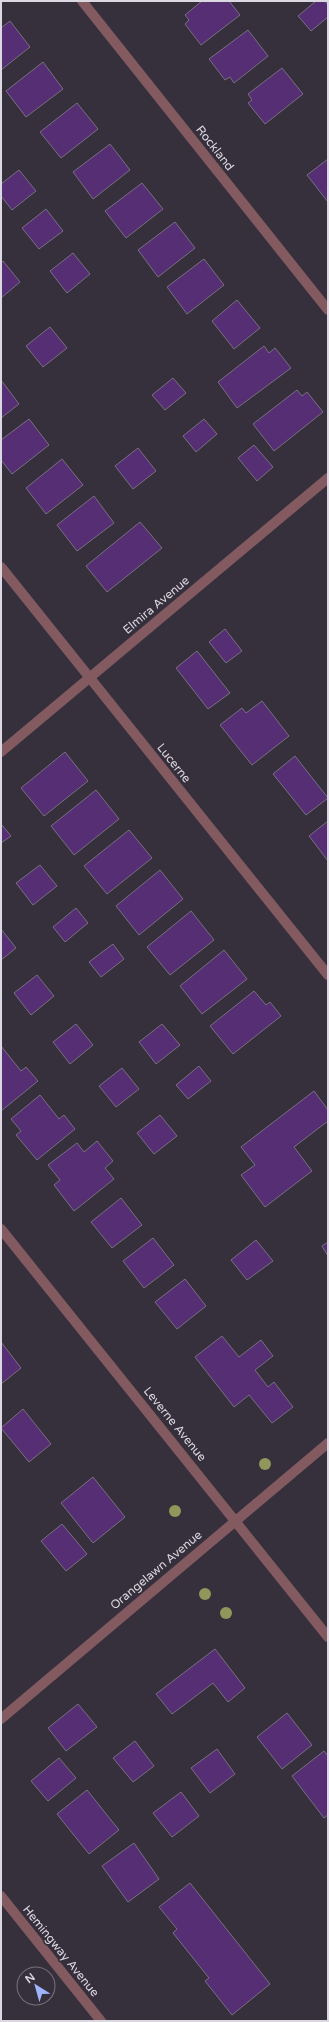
<svg xmlns="http://www.w3.org/2000/svg" width="329" height="2022" font-family="'Varela Round',sans-serif">
  <style>
    .building { fill: #562e73; stroke: #787080 }
    .lines { fill: none; stroke-linecap: round; stroke-linejoin: round }
    .minor { stroke: #825a60; stroke-width: 10 }
    .tree { fill: #90975b }
    .labels { text-anchor: middle; dominant-baseline: central; stroke-width: 3.5; stroke-linejoin: round; paint-order: stroke }
    .street-label { font-size: 12px; fill: #dcd8e1; stroke: #362f3c }
  </style>
  <rect width="100%" height="100%" fill="#362f3c"/>
  <g class="building">
    <path d="M202,1h27l11,14 -39,30 -16,-21 4,-4 -4,-5z"/>
    <path d="M316,1h9l3,4v12l-17,14 -13,-15z"/>
    <path d="M10,21l20,26 -29,23v-42z"/>
    <path d="M248,30l20,26 -34,27 -4,-6 -5,3 -16,-21z"/>
    <path d="M43,62l20,27 -37,28 -20,-26z"/>
    <path d="M282,68l21,26 -38,30 -17,-21 4,-3 -4,-6z"/>
    <path d="M77,103l21,26 -37,29 -21,-26z"/>
    <path d="M110,144l20,26 -37,29 -20,-27z"/>
    <path d="M328,159v43l-21,-27z"/>
    <path d="M19,170l17,21 -24,19 -11,-14v-12z"/>
    <path d="M142,183l21,26 -37,29 -21,-27z"/>
    <path d="M46,209l17,22 -24,18 -17,-21z"/>
    <path d="M175,222l20,26 -37,29 -20,-27z"/>
    <path d="M73,253l17,21 -23,19 -17,-22z"/>
    <path d="M204,259l20,26 -37,29 -20,-27z"/>
    <path d="M3,261l17,21 -19,16v-35z"/>
    <path d="M237,300l23,28 -26,21 -22,-28z"/>
    <path d="M50,327l17,21 -24,19 -17,-21z"/>
    <path d="M264,346l5,7 6,-5 16,20 -54,40 -19,-26z"/>
    <path d="M173,378l13,15 -21,17 -13,-15z"/>
    <path d="M1,380l18,24 -18,14z"/>
    <path d="M297,390l5,6 5,-4 16,20 -49,39 -21,-27z"/>
    <path d="M29,419l20,26 -37,29 -11,-14v-20z"/>
    <path d="M204,419l13,15 -21,18 -13,-16z"/>
    <path d="M254,445l19,22 -16,14 -19,-23z"/>
    <path d="M138,448l18,23 -23,18 -18,-23z"/>
    <path d="M62,459l21,26 -37,29 -20,-26z"/>
    <path d="M94,496l20,27 -37,28 -20,-26z"/>
    <path d="M140,522l22,26 -55,44 -21,-26z"/>
    <path d="M225,629l17,22 -16,12 -17,-21z"/>
    <path d="M197,651l33,42 -22,16 -32,-41z"/>
    <path d="M262,701l27,35 -37,29 -32,-40 22,-17 4,5z"/>
    <path d="M65,752l23,29 -44,35 -23,-28z"/>
    <path d="M295,756l33,42 -22,17 -33,-41z"/>
    <path d="M96,790l23,29 -45,36 -23,-29z"/>
    <path d="M328,821v40l-19,-25z"/>
    <path d="M1,824l10,12 -10,7z"/>
    <path d="M129,830l23,28 -45,36 -23,-28z"/>
    <path d="M40,865l17,21 -24,19 -17,-22z"/>
    <path d="M160,870l23,29 -44,36 -23,-29z"/>
    <path d="M76,908l12,15 -23,19 -12,-15z"/>
    <path d="M191,911l23,29 -44,35 -23,-28z"/>
    <path d="M1,929l15,19 -15,12z"/>
    <path d="M113,944l11,15 -23,18 -12,-15z"/>
    <path d="M224,950l23,29 -45,35 -22,-28z"/>
    <path d="M37,975l17,21 -23,19 -17,-22z"/>
    <path d="M254,991l12,14 4,-3 11,14 -48,38 -23,-28z"/>
    <path d="M76,1024l17,21 -23,19 -17,-22z"/>
    <path d="M162,1024l18,21 -24,19 -17,-22z"/>
    <path d="M1,1046l20,25 5,-4 12,14 -37,30z"/>
    <path d="M199,1066l12,15 -23,18 -12,-14z"/>
    <path d="M122,1068l17,21 -23,18 -17,-21z"/>
    <path d="M314,1091l14,19v11l-34,26 18,24 -47,36 -24,-32 14,-10 -14,-18z"/>
    <path d="M40,1095l19,24 5,-4 11,14 -38,31 -21,-25 5,-4 -10,-12z"/>
    <path d="M160,1115l17,21 -23,18 -17,-21z"/>
    <path d="M97,1141l16,20 -8,7 9,11 -40,32 -20,-26 6,-5 -12,-15 29,-22 7,9z"/>
    <path d="M121,1198l21,27 -30,23 -21,-26z"/>
    <path d="M153,1238l21,27 -30,23 -21,-27z"/>
    <path d="M256,1240l17,21 -26,19 -16,-20z"/>
    <path d="M328,1242v14l-6,-10z"/>
    <path d="M185,1279l21,27 -29,23 -22,-27z"/>
    <path d="M222,1336l17,21 22,-17 12,16 -18,14 13,17 6,-5 19,25 -21,16 -23,-28 -15,12 -39,-50z"/>
    <path d="M1,1342l20,26 -20,16z"/>
    <path d="M23,1409l28,35 -22,18 -28,-34z"/>
    <path d="M93,1477l32,40 -32,26 -32,-40z"/>
    <path d="M62,1524l25,30 -21,17 -25,-30z"/>
    <path d="M215,1649l30,39 -17,14 -15,-19 -41,31 -16,-20z"/>
    <path d="M78,1704l19,23 -31,24 -18,-23z"/>
    <path d="M287,1713l25,32 -30,24 -25,-32z"/>
    <path d="M135,1741l19,25 -21,16 -20,-24z"/>
    <path d="M217,1749l18,25 -25,19 -19,-25z"/>
    <path d="M324,1751l4,5v59l-4,3 -32,-42z"/>
    <path d="M59,1758l17,20 -28,23 -17,-20z"/>
    <path d="M87,1790l32,40 -30,24 -32,-40z"/>
    <path d="M181,1792l18,24 -27,21 -19,-24z"/>
    <path d="M134,1843l25,36 -31,23 -26,-36z"/>
    <path d="M190,1883l80,101 -38,31 -27,-34 4,-3 -36,-45 4,-4 -18,-22z"/>
  </g>
  <g class="lines">
    <g class="minor">
      <path d="M82,1l246,309"/>
      <path d="M1,567l327,408"/>
      <path d="M1,752l327,-274"/>
      <path d="M1,1229l327,408"/>
      <path d="M1,1719l327,-276"/>
      <path d="M1,1896l100,125"/>
    </g>
  </g>
  <g class="tree">
    <circle cx="265" cy="1464" r="6"/>
    <circle cx="175" cy="1511" r="6"/>
    <circle cx="205" cy="1594" r="6"/>
    <circle cx="226" cy="1613" r="6"/>
  </g>
  <g class="labels">
    <g class="street-label">
      <text transform="translate(215 148) rotate(52)">Rockland</text>
      <text transform="translate(156 605) rotate(-40)">Elmira Avenue</text>
      <text transform="translate(174 763) rotate(51)">Lucerne</text>
      <text transform="translate(175 1424) rotate(51)">Leverne Avenue</text>
      <text transform="translate(156 1570) rotate(-40)">Orangelawn Avenue</text>
      <text transform="translate(61 1951) rotate(51)">Hemingway Avenue</text>
    </g>
  </g>
  <rect width="329" height="2022" fill="none" stroke="#dcd8e1" stroke-width="4"/>
  <g transform="translate(36 1986) rotate(323)"><circle r="19" fill="#362f3c" stroke="#78737e"/>
  <path d="M0-3L7 15L0 10L-7 15Z" fill="#9eb4fd"/>
  <text y="-6" font-size="11" font-weight="bold" text-anchor="middle" fill="#dcd8e1">N</text>
  </g>
</svg>
